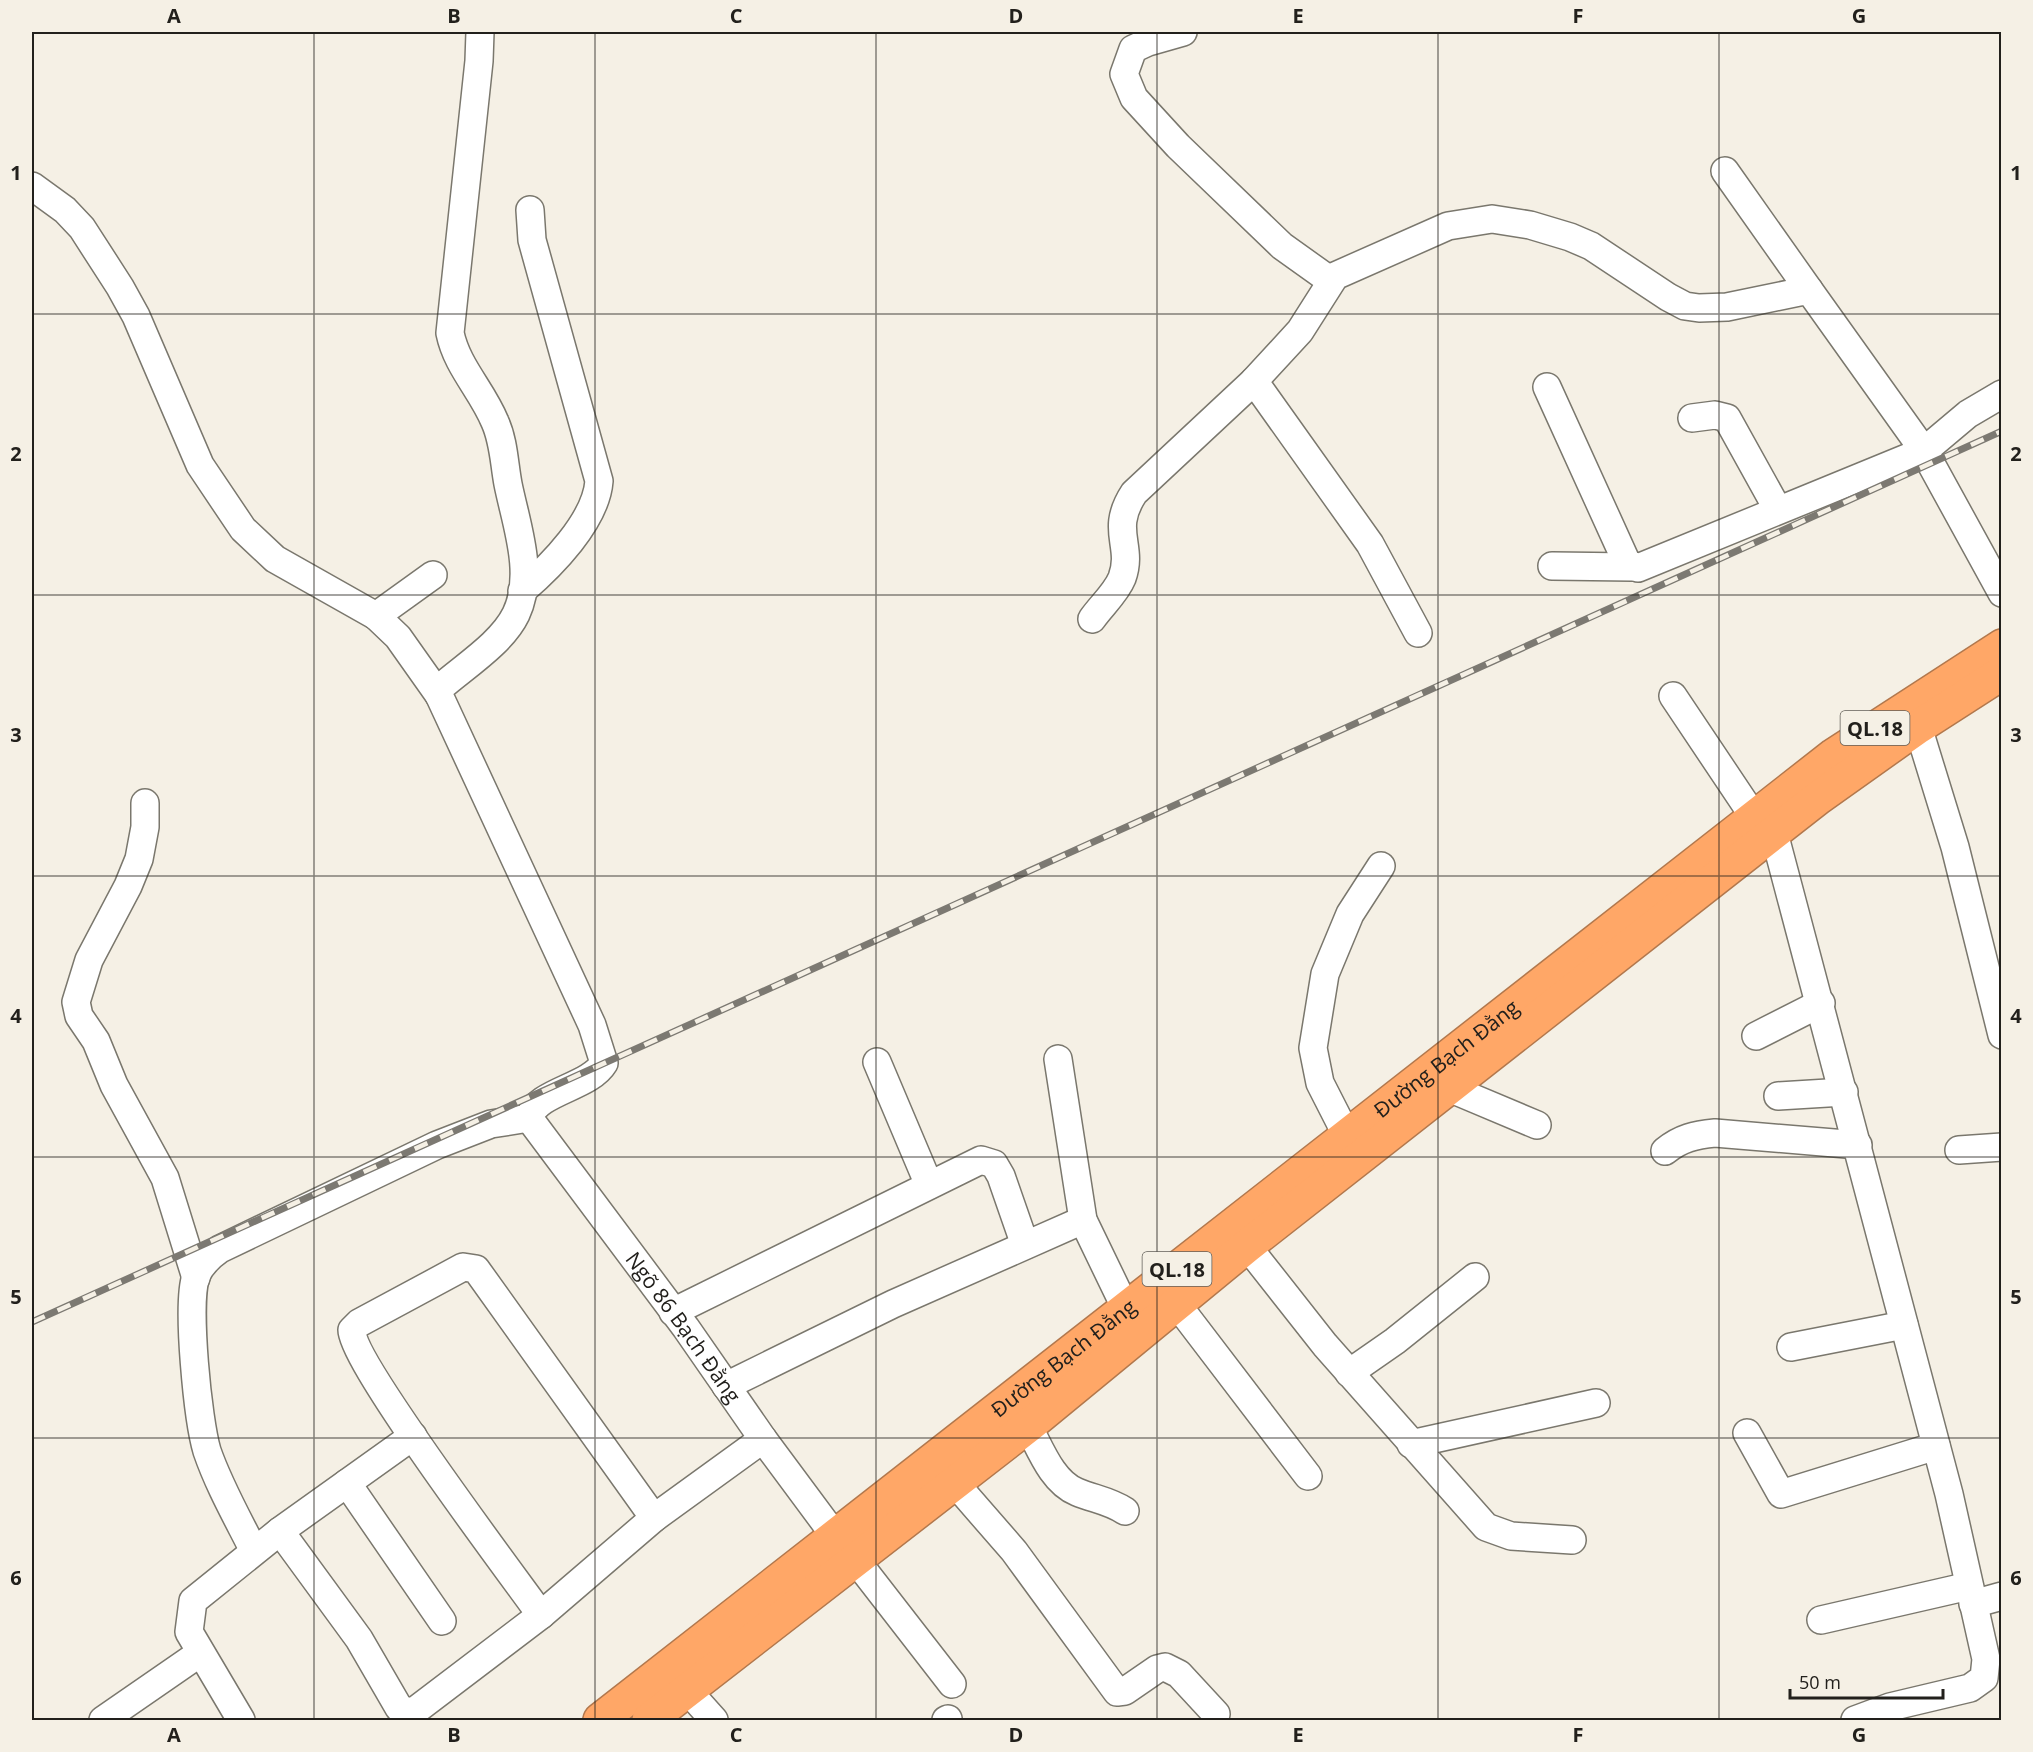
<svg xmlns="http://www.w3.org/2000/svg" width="2033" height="1752" font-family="'Open Sans',sans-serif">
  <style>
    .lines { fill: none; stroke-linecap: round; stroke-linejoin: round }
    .minor-casing { stroke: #7a776d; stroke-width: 30 }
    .highway-casing { stroke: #b2784d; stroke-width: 36 }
    .minor { stroke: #fff; stroke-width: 27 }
    .highway { stroke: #ffa767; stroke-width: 33 }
    .rail-casing { stroke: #7c7972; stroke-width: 7 }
    .rail { stroke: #f5f0e5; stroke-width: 4.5; stroke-dasharray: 14; stroke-linecap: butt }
    .grid { fill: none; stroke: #22201c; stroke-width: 1.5; stroke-opacity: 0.55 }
    .labels { text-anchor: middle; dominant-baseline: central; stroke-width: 4.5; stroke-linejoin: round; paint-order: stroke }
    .shield { fill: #f5f0e5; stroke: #615e58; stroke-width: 1.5 }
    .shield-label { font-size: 20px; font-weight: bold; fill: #22201c }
    .street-label { font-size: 21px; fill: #22201c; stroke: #f5f0e5 }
    .neatline { fill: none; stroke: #22201c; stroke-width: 2 }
    .grid-label { font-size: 20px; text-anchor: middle; font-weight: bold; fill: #22201c }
  </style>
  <rect width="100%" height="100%" fill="#f5f0e5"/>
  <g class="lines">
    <g class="minor-casing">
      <g id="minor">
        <path d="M480,32l-1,29 -29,272c7,34 32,57 45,89 9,20 9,41 13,62 8,40 27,90 8,130 -14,29 -51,52 -75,73l-2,8 153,330 12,38c-15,25 -67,28 -75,55"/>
        <path d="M1183,32l-35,10 -15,7 -9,25 10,24 44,48 104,100 49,35"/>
        <path d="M1725,171l84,119"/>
        <path d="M32,186l33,24 17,18 38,59 16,29 64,149 43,64 32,30 101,57 22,21 41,58"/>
        <path d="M1547,387l80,176 11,5 286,-117 44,-37 34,-20"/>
        <path d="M1692,418l23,-3 12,3 51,92"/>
        <path d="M1552,566l80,1"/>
        <path d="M522,591c29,-25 74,-70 77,-110l-67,-241 -2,-30"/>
        <path d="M376,616l57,-41"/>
        <path d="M1092,619c9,-13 24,-26 30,-41 12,-33 -13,-47 12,-85l120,-112"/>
        <path d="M1418,633l-48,-89 -116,-163 46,-50 35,-55 113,-50 44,-7 38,6 40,12 21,9 77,51 17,9 14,2 28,-1 82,-17 115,161 78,142"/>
        <path d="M1673,696l81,121"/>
        <path d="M1918,727l37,120 47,188"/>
        <path d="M145,803v24l-6,32 -11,27 -39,74 -13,42 3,14 17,25 18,44 51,93 31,100"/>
        <path d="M1774,833l175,661 37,165 -2,19 -14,10 -80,19 -35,13"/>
        <path d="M1756,1036l65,-33"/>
        <path d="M1058,1059l25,161 43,89"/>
        <path d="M877,1062l52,123"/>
        <path d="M1449,1088l88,37"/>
        <path d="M1778,1096l66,-4"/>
        <path id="s1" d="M529,1118l157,210 77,111 72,97"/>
        <path d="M1347,1136l-27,-53 -7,-35 12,-74 25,-60 31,-48"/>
        <path d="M1959,1150l43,-3"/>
        <path d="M1665,1151c16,-13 30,-16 50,-18l143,12"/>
        <path d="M1247,1246l78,99 161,182 25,9 61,4"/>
        <path d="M1176,1303l132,173"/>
        <path d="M673,1312l308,-152 13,4 7,12 24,69"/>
        <path d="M1791,1347l113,-22"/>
        <path d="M1349,1373l46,-32 80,-64"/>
        <path d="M726,1386l167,-82 190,-84"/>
        <path d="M1028,1426c12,22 24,56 49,66 17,7 33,9 48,19"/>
        <path d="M1747,1433l34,61 155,-48"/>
        <path d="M1411,1444l185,-41"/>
        <path d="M954,1482l60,69 103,141 8,-1 32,-22 8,-2 14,7 37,40"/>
        <path d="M347,1483l95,138"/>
        <path d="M280,1531l79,108 40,69 13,5 129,-98 113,-97 109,-79"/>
        <path d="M254,1551c-16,-32 -35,-65 -47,-100 -9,-30 -21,-147 -11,-175 5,-12 14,-20 24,-27l217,-104 54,-21 38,-6"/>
        <path d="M855,1559l97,125"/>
        <path d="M1973,1604l29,-8"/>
        <path d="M541,1615c-28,-39 -190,-254 -189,-285l7,-7 104,-56 13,2 178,249"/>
        <path d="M1821,1620l148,-34"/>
        <path d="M688,1691l26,29"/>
        <path d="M103,1720l97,-67"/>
        <path d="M241,1720l-52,-88 4,-31 87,-70 133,-95"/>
        <path d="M946,1720l2,-1"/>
      </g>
    </g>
    <g class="highway-casing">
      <g id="highway">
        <path id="s2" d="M600,1720l1234,-965 168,-109"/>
        <path d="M649,1720l379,-294 219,-180 571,-448 100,-71 84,-54"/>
      </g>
    </g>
    <use href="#minor" class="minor"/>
    <use href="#highway" class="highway"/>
    <g class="rail-casing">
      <path id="rail" d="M32,1322l1970,-891"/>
    </g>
    <use href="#rail" class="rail"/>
  </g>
  <path class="grid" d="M314,32v1688M595,32v1688M876,32v1688M1157,32v1688M1438,32v1688M1719,32v1688M32,314h1970M32,595h1970M32,876h1970M32,1157h1970M32,1438h1970"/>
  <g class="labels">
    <g class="shield">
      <rect x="1840.5" y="711" width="69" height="34" rx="4.5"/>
      <rect x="1142.5" y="1252" width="69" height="34" rx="4.5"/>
    </g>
    <g class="shield-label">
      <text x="1875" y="728">QL.18</text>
      <text x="1177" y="1269">QL.18</text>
    </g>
    <g class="street-label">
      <text stroke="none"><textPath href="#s2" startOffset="1074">Đường Bạch Đằng</textPath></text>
      <text stroke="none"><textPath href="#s1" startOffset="260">Ngõ 86 Bạch Đằng</textPath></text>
      <text stroke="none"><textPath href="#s2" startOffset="588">Đường Bạch Đằng</textPath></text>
    </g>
  </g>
  <rect width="2033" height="1752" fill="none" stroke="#f5f0e5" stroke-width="66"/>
  <path d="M1790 1689v9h153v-9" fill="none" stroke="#22201c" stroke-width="3"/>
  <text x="1799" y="1689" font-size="18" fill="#22201c" stroke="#f5f0e5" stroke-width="4.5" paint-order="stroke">50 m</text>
  <rect x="33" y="33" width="1967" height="1686" class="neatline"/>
  <g class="grid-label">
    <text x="174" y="23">A</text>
    <text x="454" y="23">B</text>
    <text x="736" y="23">C</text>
    <text x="1016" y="23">D</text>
    <text x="1298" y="23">E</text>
    <text x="1578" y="23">F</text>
    <text x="1859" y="23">G</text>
    <text x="16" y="180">1</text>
    <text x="2016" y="180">1</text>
    <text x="16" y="461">2</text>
    <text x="2016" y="461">2</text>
    <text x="16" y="742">3</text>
    <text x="2016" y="742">3</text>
    <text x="16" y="1023">4</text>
    <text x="2016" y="1023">4</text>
    <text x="16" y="1304">5</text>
    <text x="2016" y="1304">5</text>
    <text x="16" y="1585">6</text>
    <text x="2016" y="1585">6</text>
    <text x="174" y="1742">A</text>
    <text x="454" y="1742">B</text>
    <text x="736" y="1742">C</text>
    <text x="1016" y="1742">D</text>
    <text x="1298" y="1742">E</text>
    <text x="1578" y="1742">F</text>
    <text x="1859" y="1742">G</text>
  </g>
</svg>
